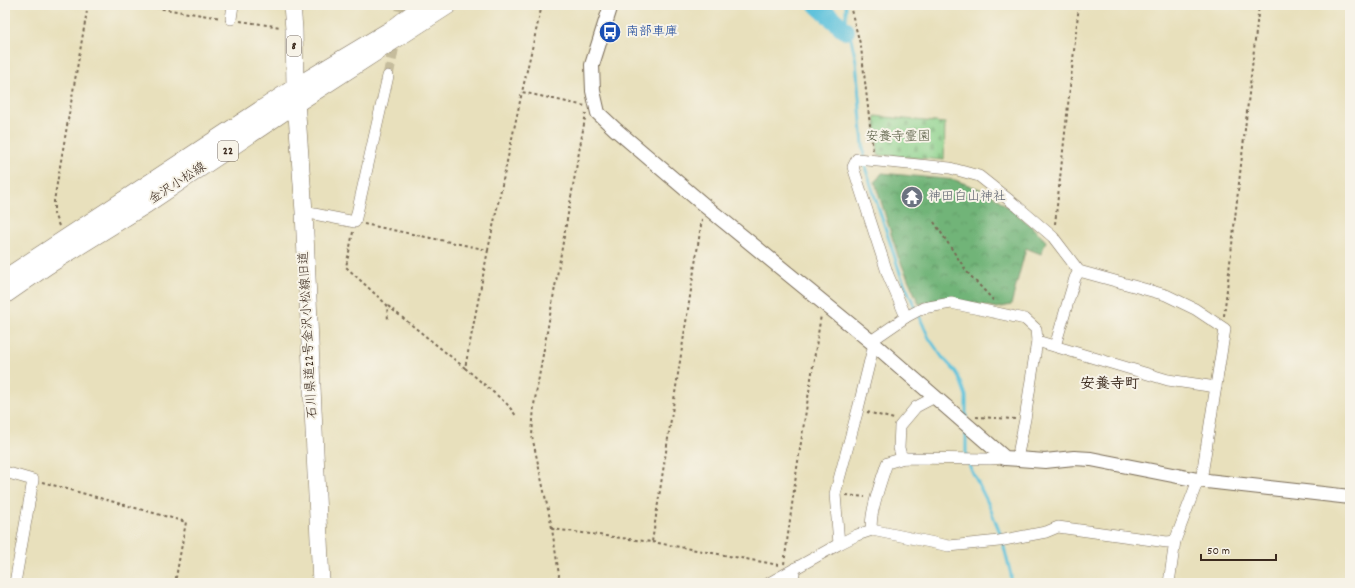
<svg xmlns="http://www.w3.org/2000/svg" width="1355" height="588" font-family="Dekko,'Klee One',sans-serif">
  <style>
    .forest { fill: url(#forest-crowns); stroke: #566f4b }
    .cemetery { fill: url(#cemetery-stones); stroke: #647e55 }
    .lines { fill: none; stroke-linecap: round; stroke-linejoin: round }
    .stream { stroke: #5ec2dc; stroke-width: 3 }
    .river { stroke: #5ec2dc; stroke-width: 18 }
    .minor-tunnel { stroke: #c5bc9c; stroke-width: 11; stroke-dasharray: 11 5.5; stroke-linecap: butt }
    .minor-casing { stroke: #786a55; stroke-width: 12 }
    .tertiary-casing { stroke: #786a55; stroke-width: 16 }
    .primary-casing { stroke: #786a55; stroke-width: 18 }
    .path { stroke: #786a55; stroke-width: 2; stroke-dasharray: 3 3; stroke-linecap: butt }
    .minor { stroke: #fff; stroke-width: 11 }
    .tertiary { stroke: #fff; stroke-width: 14 }
    .primary { stroke: #fff; stroke-width: 17 }
    .labels { text-anchor: middle; dominant-baseline: central; stroke-width: 4; stroke-linejoin: round; paint-order: stroke }
    .shield { fill: #f7f3e8; stroke: #73665b; stroke-width: 1 }
    .shield-label { font-size: 12px; font-weight: bold; fill: #3b2a1e }
    .transit-label { font-size: 13px; fill: #164399; stroke: #f7f3e8; text-anchor: start }
    .park-label { font-size: 13px; fill: #4f543a; stroke: #f7f3e8 }
    .street-label { font-size: 13px; fill: #3b2a1e; stroke: #f7f3e8 }
    .worship-label { font-size: 13px; fill: #5b616d; stroke: #f7f3e8; text-anchor: start }
    .quarter-label { font-size: 15px; font-weight: bold; fill: #3b2a1e; stroke: #f7f3e8 }
  </style>
  <defs>
    <pattern id="forest-crowns" width="20" height="18" patternUnits="userSpaceOnUse"><rect width="20" height="18" fill="#71b478"/><path d="M2 6a3 3 0 1 1 6 0M12 15a3 3 0 1 1 6 0" fill="none" stroke="#5e9362"/></pattern>
    <pattern id="cemetery-stones" width="16" height="16" patternUnits="userSpaceOnUse"><rect width="16" height="16" fill="#8cd28c"/><path d="M2 7V4a2 2 0 0 1 4 0v3zM10 15v-3a2 2 0 0 1 4 0v3z" fill="#7ab478"/></pattern>
  </defs>
  <rect width="100%" height="100%" fill="#f7f3e8"/>
  <filter id="ink" filterUnits="userSpaceOnUse"><feTurbulence type="fractalNoise" baseFrequency=".025" numOctaves="2"/><feDisplacementMap in="SourceGraphic" scale="8" xChannelSelector="R" yChannelSelector="G"/><feConvolveMatrix kernelMatrix="1 2 1 2 8 2 1 2 1" color-interpolation-filters="sRGB"/></filter>
  <filter id="wash" filterUnits="userSpaceOnUse"><feTurbulence type="fractalNoise" baseFrequency=".012" numOctaves="4" result="noise"/><feDisplacementMap in="SourceGraphic" scale="16" xChannelSelector="R" yChannelSelector="G"/><feGaussianBlur stdDeviation="0.9" result="paint"/><feColorMatrix in="noise" values="0 0 0 0 0 0 0 0 0 0 0 0 0 0 0 0 0 1.4 0 .05"/><feComposite in="paint" operator="in"/></filter>
  <g filter="url(#wash)">
    <rect width="100%" height="100%" fill="#e8e0bc"/>
    <path class="forest" d="M882,173l73,7 35,13 38,30 18,18 -5,13 -15,-6 -15,57 -14,3 -49,-10 -29,6 -21,-48 -23,-74z"/>
    <path class="cemetery" d="M875,116l70,7 -1,37 -66,-5z"/>
    <g class="lines">
      <g class="stream">
        <path d="M846,5v26l5,8 5,22 8,96"/>
        <path d="M865,162l1,8 35,106 28,62 13,19 14,15 5,10 5,14v21"/>
        <path d="M966,429v24l4,14 18,36 14,35"/>
        <path d="M1003,543l8,32v8"/>
      </g>
      <path class="river" d="M817,5l29,26"/>
    </g>
  </g>
  <g filter="url(#ink)">
    <g class="lines">
      <path class="minor-tunnel" d="M388,76l14,-71"/>
      <g class="minor-casing">
        <g id="minor">
          <path d="M231,19l2,-14"/>
          <path d="M304,212l51,10 33,-146"/>
          <path d="M906,317l-18,-42 -35,-108 4,-8 93,9 29,8 39,31 35,30 26,34 87,24 29,14 30,20 -24,152"/>
          <path d="M871,341l35,-24 17,-9 28,-5 74,16 11,10 1,12 -12,78 -8,40"/>
          <path d="M1037,341l131,39 48,7"/>
          <path d="M1055,346l20,-68 4,-7"/>
          <path d="M904,458l-3,-3 -2,-7 1,-22 16,-19 19,-10"/>
          <path d="M5,472l28,8 -18,103"/>
          <path d="M872,530c-4,-13 10,-52 15,-67l17,-5 86,1 15,-1"/>
          <path d="M839,544l-4,-50 23,-85 16,-65"/>
          <path d="M769,583l70,-39 18,-9 15,-5 77,16 50,-5 47,-9 12,-5 109,15 8,-1 23,-61"/>
          <path d="M792,583l3,-15"/>
          <path d="M1169,583l6,-42"/>
        </g>
      </g>
      <g class="tertiary-casing">
        <path id="tertiary" d="M611,5l-19,60 1,26 5,22 17,16 89,76 170,139 131,114 40,3 29,-3 17,1 107,21 152,17"/>
      </g>
      <g class="primary-casing">
        <g id="primary">
          <path d="M292,5l2,24 1,58 9,125 17,371"/>
          <path d="M5,278l290,-191 100,-60 28,-22"/>
          <path d="M5,295l42,-29 100,-62 149,-100 153,-99"/>
        </g>
      </g>
      <g class="path">
        <path d="M138,5l83,13"/>
        <path d="M542,5l-20,87 63,14"/>
        <path d="M852,5l-1,5 10,37 12,104"/>
        <path d="M240,21l41,6"/>
        <path d="M934,222l33,50 28,30"/>
        <path d="M364,224l124,26 34,-158"/>
        <path d="M1055,224l24,-219"/>
        <path d="M59,226l-5,-12v-13l34,-196"/>
        <path d="M353,232l-7,35 41,38 1,15"/>
        <path d="M388,306l77,62 23,-118"/>
        <path d="M1224,316l35,-311"/>
        <path d="M465,368l42,36 10,13"/>
        <path d="M867,412l27,7"/>
        <path d="M976,417l39,2"/>
        <path d="M42,482l144,40 -11,61"/>
        <path d="M846,495l19,2"/>
        <path d="M552,528l-20,-92 2,-31 52,-292"/>
        <path d="M652,542l127,23"/>
        <path d="M784,564l13,-96 24,-153"/>
        <path d="M558,583l1,-8 -7,-46 100,13 50,-323"/>
      </g>
      <use href="#minor" class="minor"/>
      <use href="#tertiary" class="tertiary"/>
      <use href="#primary" class="primary"/>
    </g>
  </g>
  <defs>
    <g id="bus-disc" transform="scale(1.15)"><circle r="9.5" fill="#1a4fb4" stroke="#f7f3e8"/><path d="M-5-6H5V4H4V6H2V4H-2V6H-4V4H-5ZM-3.5-4V0h7V-4ZM-3.5 1.2v1.5H-2V1.2ZM2 1.2v1.5H3.5V1.2Z" fill="#fff"/></g>
    <g id="temple-disc" transform="scale(1.15)"><circle r="9.5" fill="#6b7280" stroke="#f7f3e8"/><path d="M0-6L5-2H3V0L6.5 2.5H4V6H1.5V3h-3V6H-4V2.5H-6.5L-3 0V-2H-5Z" fill="#fff"/></g>
  </defs>
  <g fill-rule="evenodd">
    <use href="#bus-disc" x="610" y="32"/>
    <use href="#temple-disc" x="912" y="197"/>
  </g>
  <g class="labels">
    <g class="shield">
      <rect x="287" y="36" width="14" height="20" rx="3"/>
      <rect x="218" y="141" width="20" height="20" rx="3"/>
    </g>
    <g class="shield-label">
      <text x="294" y="46">8</text>
      <text x="228" y="151">22</text>
    </g>
    <g class="transit-label">
      <text x="626" y="32">南部車庫</text>
    </g>
    <g class="park-label">
      <text x="898" y="137">安養寺霊園</text>
    </g>
    <g class="street-label">
      <text transform="translate(178 184) rotate(-33)">金沢小松線</text>
      <text transform="translate(309 335) rotate(-93)">石川県道22号金沢小松線旧道</text>
    </g>
    <g class="worship-label">
      <text x="928" y="197">神田白山神社</text>
    </g>
    <g class="quarter-label">
      <text x="1110" y="385">安養寺町</text>
    </g>
  </g>
  <rect width="1355" height="588" fill="none" stroke="#f7f3e8" stroke-width="20"/>
  <path d="M1201 554v6h75v-6" fill="none" stroke="#3b2a1e" stroke-width="2"/>
  <text x="1207" y="554" font-size="12" fill="#3b2a1e" stroke="#f7f3e8" stroke-width="3" paint-order="stroke">50 m</text>
</svg>
